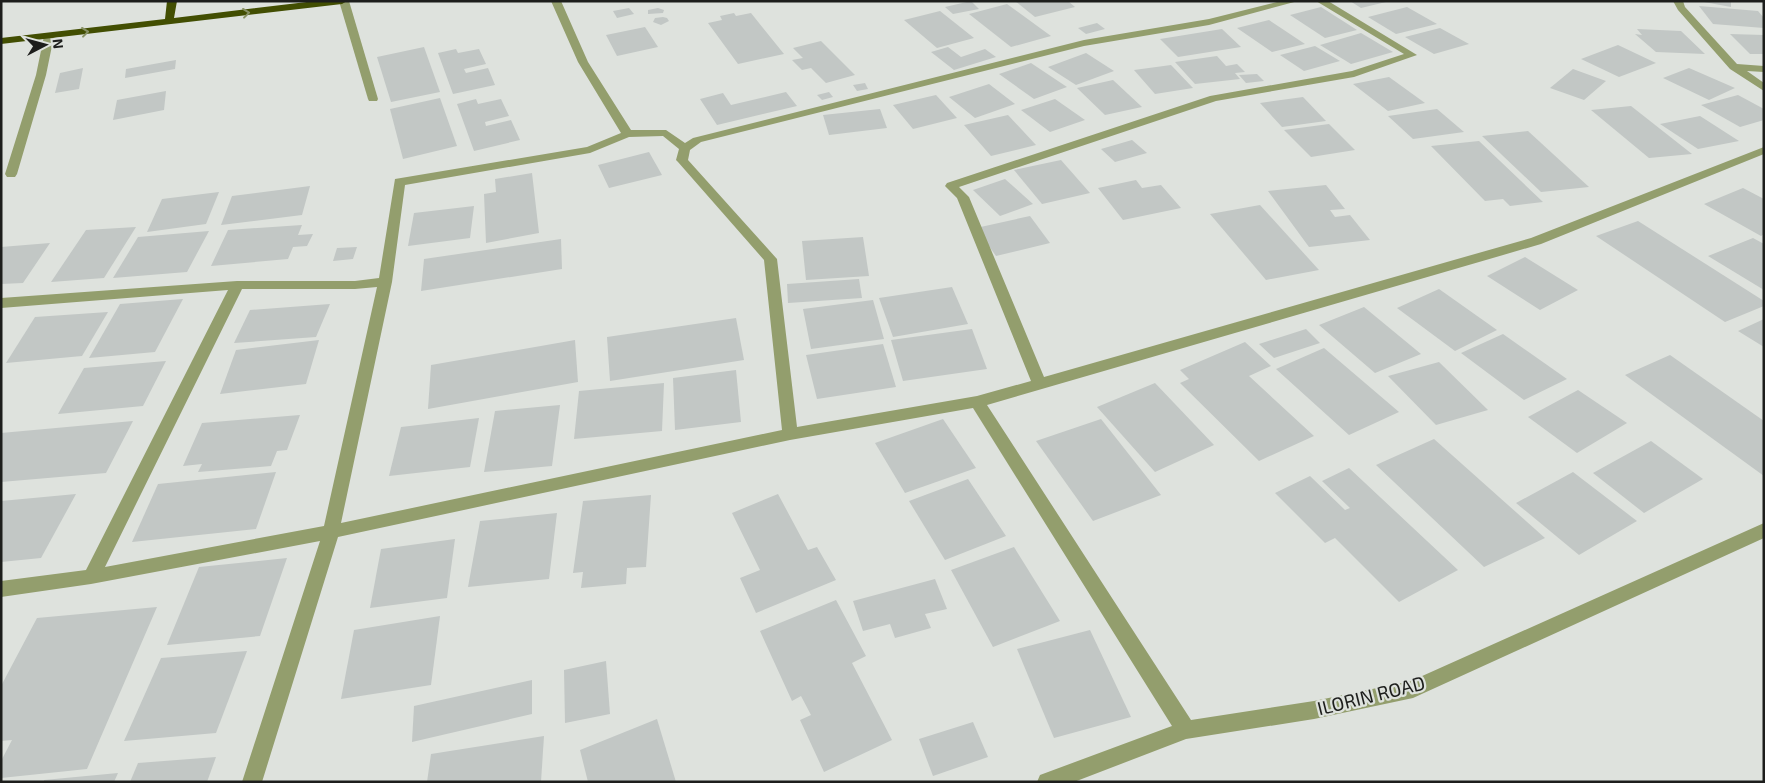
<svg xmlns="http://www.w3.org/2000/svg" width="1765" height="783" font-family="'Exo 2',sans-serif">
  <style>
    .building { fill: #c2c7c5 }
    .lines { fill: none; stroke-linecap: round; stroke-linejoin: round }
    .minor { fill: #939e6d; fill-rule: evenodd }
    .highway { fill: #424e02; fill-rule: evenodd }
    .oneway { stroke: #889165 }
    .labels { text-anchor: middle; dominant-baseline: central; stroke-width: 4.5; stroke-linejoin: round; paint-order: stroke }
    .near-street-label { font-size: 19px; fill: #1d1e1c; stroke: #dee2dd }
  </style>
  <rect width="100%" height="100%" fill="#dee2dd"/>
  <g class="building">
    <path d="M971,1l8,8 -26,5 -8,-7z"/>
    <path d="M1015,1h53l7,6 -40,10z"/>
    <path d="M1350,1h36v1l-25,6z"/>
    <path d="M1705,1h26v6l-27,-5z"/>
    <path d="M1007,4l44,32 -40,11 -42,-33z"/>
    <path d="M1699,6l59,5 6,7v10l-51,-4z"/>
    <path d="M1321,7l36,23 -32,8 -35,-23z"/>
    <path d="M1407,7l30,17 -41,10 -28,-17z"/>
    <path d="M629,8l5,6 -17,4 -4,-7z"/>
    <path d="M658,8l6,2 -1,3 -15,1v-4z"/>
    <path d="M940,11l34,27 -37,10 -33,-28z"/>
    <path d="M734,13l2,3 15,-3 33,41 -46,10 -30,-41 14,-3 -2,-4z"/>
    <path d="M663,17l4,1 2,3 -8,4 -8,-3 2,-4z"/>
    <path d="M1269,20l36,24 -33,8 -35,-24z"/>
    <path d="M1097,23l8,6 -19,5 -8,-6z"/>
    <path d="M645,27l13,20 -41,9 -11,-21z"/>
    <path d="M1440,28l29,16 -35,10 -29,-17z"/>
    <path d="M1222,29l19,18 -63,10 -18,-18z"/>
    <path d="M1637,29l44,2 24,23 -49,-2 -21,-18 7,1z"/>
    <path d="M1361,33l32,19 -42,12 -31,-19z"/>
    <path d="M1730,34l34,1v19h-14z"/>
    <path d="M821,41l34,34 -29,8 -15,-15 -9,2 -10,-10 11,-2 -10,-10z"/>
    <path d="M1618,45l38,18 -37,14 -38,-18z"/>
    <path d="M1315,46l25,15 -36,10 -24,-16z"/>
    <path d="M424,47l16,45 -49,10 -14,-45z"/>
    <path d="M948,47l13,10 24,-8 11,8 -42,13 -23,-18z"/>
    <path d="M456,49l2,4 21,-4 7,15 -22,5 2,4 22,-5 7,17 -42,9 -15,-41z"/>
    <path d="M1086,53l28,18 -38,14 -28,-18z"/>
    <path d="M1217,56l9,10 11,-2 8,8 -10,1 5,6 -45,5 -20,-22z"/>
    <path d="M176,60l-1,9 -50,9 1,-9z"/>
    <path d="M1031,63l36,24 -33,12 -35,-25z"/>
    <path d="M1171,65l22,23 -38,6 -21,-24z"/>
    <path d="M83,68l-4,21 -24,4 5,-20z"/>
    <path d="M1689,68l46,20 -26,12 -46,-22z"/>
    <path d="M1573,69l33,12 -22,19 -34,-12z"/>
    <path d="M1257,74l7,7 -18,2 -7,-8z"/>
    <path d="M1389,77l36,26 -37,8 -35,-27z"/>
    <path d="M1113,80l29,27 -37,8 -28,-27z"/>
    <path d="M865,83l3,6 -11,2 -4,-6z"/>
    <path d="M989,84l26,20 -40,14 -26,-21z"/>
    <path d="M166,91l-2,19 -51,10 4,-20z"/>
    <path d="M786,92l11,14 -80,19 -17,-26 23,-6 8,12z"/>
    <path d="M829,92l4,5 -11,3 -5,-5z"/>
    <path d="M936,95l21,23 -44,11 -20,-24z"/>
    <path d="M1738,95l26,14v11l-24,7 -39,-22z"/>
    <path d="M1303,97l23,24 -44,6 -22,-24z"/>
    <path d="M440,98l17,48 -54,13 -13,-50z"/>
    <path d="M476,99l2,5 23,-5 8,17 -24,6 1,4 25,-6 9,20 -46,11 -17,-47z"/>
    <path d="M1055,99l30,21 -35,12 -29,-22z"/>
    <path d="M1631,106l61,48 -43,4 -58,-48z"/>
    <path d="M880,109l7,19 -58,7 -6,-20z"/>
    <path d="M1437,109l27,23 -51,7 -25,-23z"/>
    <path d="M1008,115l28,30 -45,11 -27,-31z"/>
    <path d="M1700,116l39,25 -41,8 -38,-25z"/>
    <path d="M1329,124l26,26 -44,7 -27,-27z"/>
    <path d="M1528,131l61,56 -48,5 -59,-56z"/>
    <path d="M1132,140l15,13 -32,9 -14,-13z"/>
    <path d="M1479,141l64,61 -33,4 -7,-7 -18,2 -54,-55z"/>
    <path d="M649,152l13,23 -53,13 -11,-23z"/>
    <path d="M1061,160l29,33 -48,11 -28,-34z"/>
    <path d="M532,173l7,60 -53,10 -2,-49 12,-2 -1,-13z"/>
    <path d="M1005,179l28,25 -33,12 -27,-26z"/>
    <path d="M1136,180l6,8 19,-3 20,23 -58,12 -25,-32z"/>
    <path d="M1326,185l19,24 -15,1 5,7 15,-2 20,25 -61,7 -41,-56z"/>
    <path d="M310,186l-8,29 -81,10 11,-29z"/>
    <path d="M1743,188l21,11v35l-3,2 -57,-32z"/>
    <path d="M219,192l-13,32 -59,8 15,-33z"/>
    <path d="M1260,205l59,65 -53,10 -56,-66z"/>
    <path d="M474,206l-4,32 -62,8 6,-33z"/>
    <path d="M1030,216l20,27 -54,13 -20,-28z"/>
    <path d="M1638,221l126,80v5l-39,16 -129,-86z"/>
    <path d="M302,225l-4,10 15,-1 -6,12 -14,1 -5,12 -77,7 17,-36z"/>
    <path d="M136,227l-32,51 -53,4 35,-52z"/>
    <path d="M209,231l-22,41 -74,6 25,-41z"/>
    <path d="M863,237l6,39 -63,4 -4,-39z"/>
    <path d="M1753,238l11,6v46l-56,-34z"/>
    <path d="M561,239l1,30 -141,22 3,-32z"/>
    <path d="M50,243l-27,40 -22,1v-37z"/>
    <path d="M357,247l-4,12 -20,2 4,-13z"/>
    <path d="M1525,257l53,33 -38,20 -53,-34z"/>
    <path d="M859,279l3,19 -74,5 -1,-19z"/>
    <path d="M952,287l16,37 -75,13 -14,-39z"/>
    <path d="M1439,289l58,41 -42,21 -58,-43z"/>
    <path d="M183,299l-28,53 -66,6 31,-54z"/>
    <path d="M873,300l11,39 -73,10 -8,-40z"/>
    <path d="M330,304l-14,33 -82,6 16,-33z"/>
    <path d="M1364,307l57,47 -46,19 -56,-48z"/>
    <path d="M108,312l-26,44 -76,7 29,-46z"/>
    <path d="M736,318l8,42 -134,21 -3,-44z"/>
    <path d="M1764,319v28l-26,-16z"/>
    <path d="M972,329l15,40 -84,12 -12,-41z"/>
    <path d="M1306,329l14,14 -46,15 -15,-14z"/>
    <path d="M1503,334l64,45 -43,21 -63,-47z"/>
    <path d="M319,340l-13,44 -86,10 16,-44z"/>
    <path d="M575,340l3,42 -150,27 3,-44z"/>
    <path d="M1245,342l26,24 -22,10 65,60 -55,25 -79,-78 9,-4 -9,-9z"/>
    <path d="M883,344l13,43 -79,12 -11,-44z"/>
    <path d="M1324,348l75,64 -50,23 -73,-66z"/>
    <path d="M1670,355l94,66v55l-139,-101z"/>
    <path d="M166,361l-23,45 -85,8 26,-46z"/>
    <path d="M1439,362l49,48 -52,15 -48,-49z"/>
    <path d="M736,370l5,52 -66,8 -2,-52z"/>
    <path d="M664,383l-2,48 -88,8 5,-48z"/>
    <path d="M1155,383l59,62 -59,27 -58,-65z"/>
    <path d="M1578,390l49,33 -50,30 -49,-36z"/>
    <path d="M560,405l-8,61 -68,6 11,-61z"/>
    <path d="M300,415l-13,35 -10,1 -6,15 -73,6 4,-8 -19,2 19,-43z"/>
    <path d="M479,418l-9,49 -81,9 12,-49z"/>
    <path d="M943,419l33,49 -71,25 -30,-50z"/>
    <path d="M1101,419l60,76 -68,26 -57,-80z"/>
    <path d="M133,421l-27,52 -105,9v-49z"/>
    <path d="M1434,439l111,99 -61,29 -108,-102z"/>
    <path d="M1651,441l52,38 -59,34 -51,-40z"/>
    <path d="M1349,468l109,102 -59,32 -64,-64 -10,5 -50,-50 35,-17 35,34 5,-2 -28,-27z"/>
    <path d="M276,472l-20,57 -124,13 26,-58z"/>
    <path d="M1573,472l64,49 -58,34 -63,-52z"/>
    <path d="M968,479l38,57 -61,24 -36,-59z"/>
    <path d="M76,494l-35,64 -40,4v-61z"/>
    <path d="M778,494l30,56 9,-3 19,33 -80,33 -16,-35 20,-8 -28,-57z"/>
    <path d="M651,495l-5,72 -19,1 -1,16 -45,4 2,-16 -10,1 10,-72z"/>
    <path d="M557,513l-8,66 -81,8 12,-66z"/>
    <path d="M455,539l-8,59 -77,10 11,-59z"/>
    <path d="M1014,547l46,74 -67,26 -42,-77z"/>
    <path d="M287,558l-27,78 -93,9 32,-78z"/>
    <path d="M935,579l12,30 -22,5 6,14 -36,10 -5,-14 -27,7 -10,-30z"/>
    <path d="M836,600l30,56 -14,7 40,77 -68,32 -24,-52 11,-5 -10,-19 -9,5 -32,-70z"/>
    <path d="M157,607l-70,162 -86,9v-17l11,-21 -11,1v-55l36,-68z"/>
    <path d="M440,616l-9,69 -90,14 13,-69z"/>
    <path d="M1090,630l41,87 -77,21 -37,-89z"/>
    <path d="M247,651l-31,82 -92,8 37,-83z"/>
    <path d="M606,661l4,53 -45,9 -1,-53z"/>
    <path d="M532,680v34l-120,28 2,-36z"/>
    <path d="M657,719l19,63h-88l-8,-32z"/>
    <path d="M973,722l15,35 -55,19 -14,-37z"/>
    <path d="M544,736l-3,46h-114l4,-28z"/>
    <path d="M216,757l-9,25h-77l8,-19z"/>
    <path d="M118,773l-4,9h-70v-2z"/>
  </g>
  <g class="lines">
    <g class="minor">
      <path d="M339,1h10l29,98 -1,2h-8l-1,-2z"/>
      <path d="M551,1h10l27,61 43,68h35l19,13 8,-5 391,-98 125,-21 72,-18h17l-89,24 -125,21 -383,96 -11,8 -2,10 89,99 20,168 180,-31 54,-15 -74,-183 -12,-12 2,-3 263,-87 142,-25 52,-17 -88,-53h12l89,54 -63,22 -138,24 -257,86 10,10 75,180 487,-139 233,-91v7l-223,90 -554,161 204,315 123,-19 97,-20 353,-158v15l-351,160 -99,21 -128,20 -112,43h-37l3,-7 132,-49 -199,-318 -183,32 -452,97 -76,245h-20l78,-241 -229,43 -90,13v-16l85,-11 142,-280 -227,18v-10l236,-17h118l24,-3 16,-99 192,-32 34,-14 -43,-71zM663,136l16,13 -3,11 2,2 86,98 18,170 -441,93 51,-241 13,-97 185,-32 39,-16zM377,287l-53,239 -219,41 137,-278h113z"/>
      <path d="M1673,1h10l2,6 52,57 27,2v6l-17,-1 17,12v8l-34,-22 -52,-59z"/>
      <path d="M49,33l5,3 -8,39 -29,99 -2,3h-8l-2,-3 31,-99 8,-39z"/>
    </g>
    <path class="highway" d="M167,1h10l-3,17 141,-17h32l-5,3 -341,40v-6l164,-19z"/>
  </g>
  <defs><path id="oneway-chevron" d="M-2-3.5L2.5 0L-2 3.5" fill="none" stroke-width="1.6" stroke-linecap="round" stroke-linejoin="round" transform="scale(1.25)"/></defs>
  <g class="oneway">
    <use href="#oneway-chevron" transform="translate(246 13) rotate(-7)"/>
    <use href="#oneway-chevron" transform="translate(85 32) rotate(-7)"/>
  </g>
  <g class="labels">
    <g class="near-street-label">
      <text transform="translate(1371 695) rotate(-14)">ILORIN ROAD</text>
    </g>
  </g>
  <rect width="1765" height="783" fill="none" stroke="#1d1e1c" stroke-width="5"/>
  <g transform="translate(45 45) rotate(84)" stroke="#dee2dd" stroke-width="4" paint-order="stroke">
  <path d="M0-4L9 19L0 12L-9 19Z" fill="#1d1e1c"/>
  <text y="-8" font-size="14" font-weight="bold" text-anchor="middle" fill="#1d1e1c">N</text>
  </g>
</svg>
